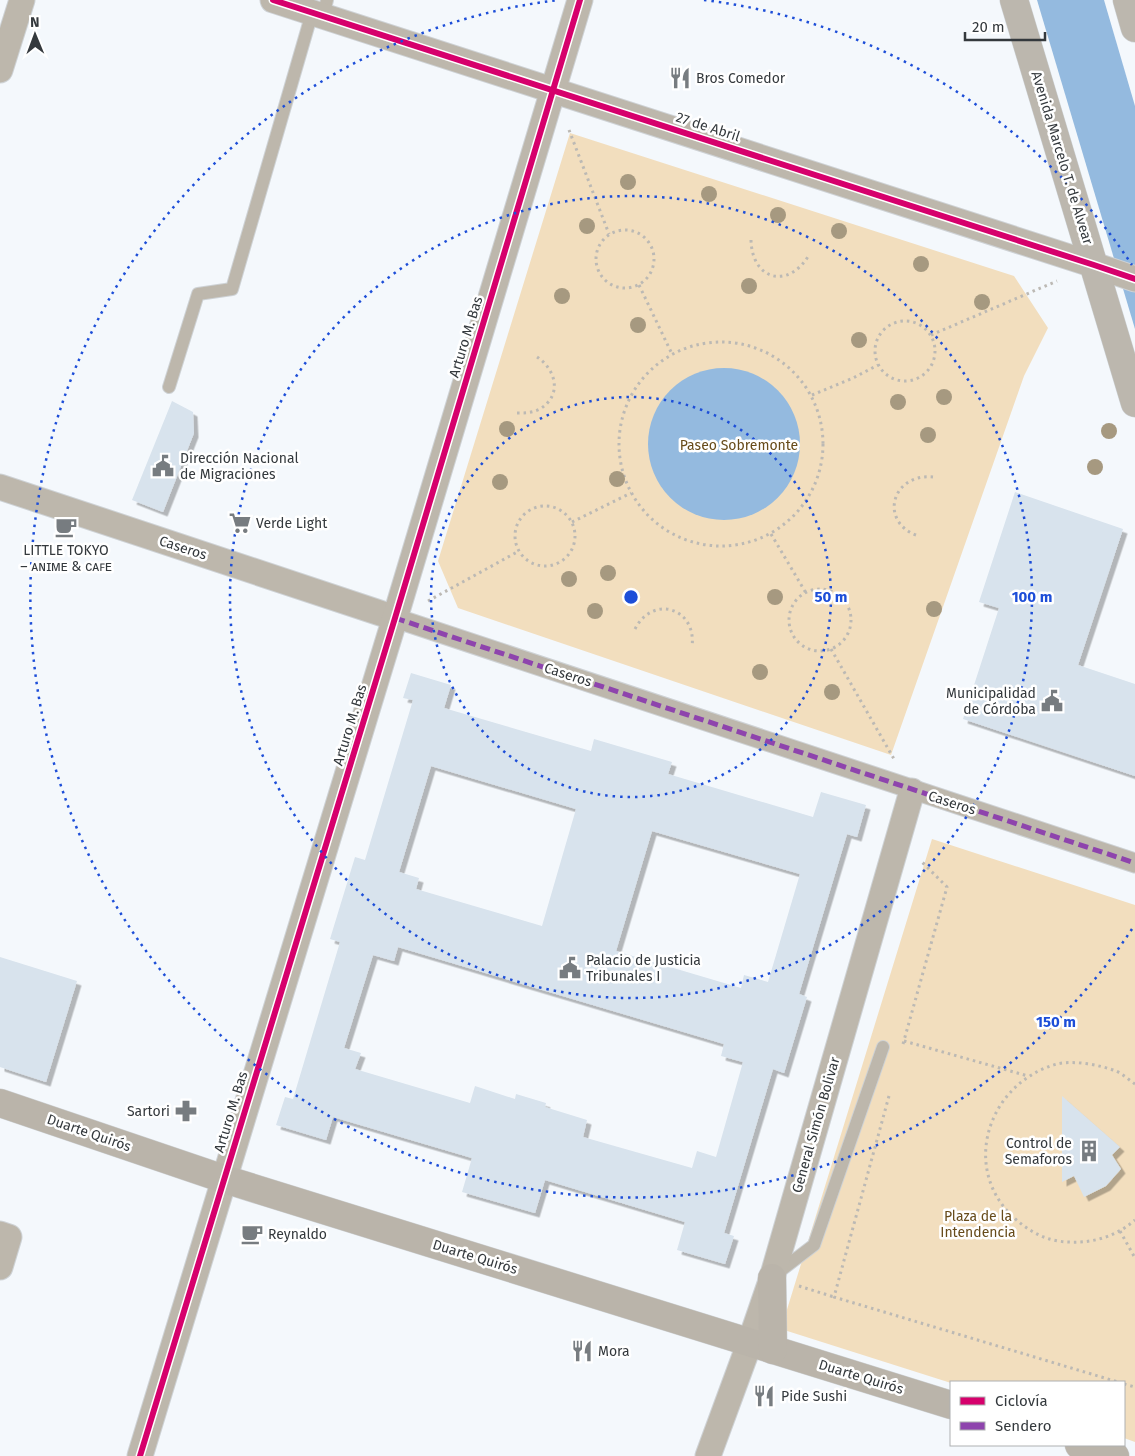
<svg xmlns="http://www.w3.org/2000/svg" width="1135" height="1456" font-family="'Fira Sans',sans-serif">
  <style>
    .green { fill: #f2debe }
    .water { fill: #94badf }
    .building { fill: #d8e3ed; fill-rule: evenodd; filter: url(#shadow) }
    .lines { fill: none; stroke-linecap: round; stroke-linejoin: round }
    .service-casing { stroke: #ced2d5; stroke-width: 14 }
    .pedestrian-casing { stroke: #ced2d5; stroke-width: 21 }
    .minor-casing { stroke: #ced2d5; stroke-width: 27 }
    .secondary-casing { stroke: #ced2d5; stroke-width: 29 }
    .primary-casing { stroke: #ced2d5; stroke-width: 29 }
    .path { stroke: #bcb9b4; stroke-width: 3; stroke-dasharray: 2.5 4; stroke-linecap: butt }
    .service { stroke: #bdb7ac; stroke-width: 12 }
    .pedestrian { stroke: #bdb7ac; stroke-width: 19 }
    .minor { stroke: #bdb7ac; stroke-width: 25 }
    .secondary { stroke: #bab4aa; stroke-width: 28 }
    .primary { stroke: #bcb7ae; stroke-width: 28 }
    .quiet { stroke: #8e44ad; stroke-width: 5; stroke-dasharray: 10 5; stroke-linecap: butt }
    .cycleway-casing { stroke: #fff; stroke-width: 9 }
    .cycleway { stroke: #d6006c; stroke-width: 6 }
    .tree { fill: #a69980 }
    .ring { fill: none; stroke: #1d4ed8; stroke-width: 2.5; stroke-dasharray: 2.5 5 }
    .labels { text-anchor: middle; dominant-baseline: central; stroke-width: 5; stroke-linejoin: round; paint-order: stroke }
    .poi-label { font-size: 14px; fill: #34393d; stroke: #fff; text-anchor: start }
    .street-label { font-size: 14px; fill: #34393d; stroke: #fff }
    .park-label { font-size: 14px; fill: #674b1a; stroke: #fff }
    .centre { fill: #1d4ed8; stroke: #fff; stroke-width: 2.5 }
    .ring-label { font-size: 15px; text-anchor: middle; font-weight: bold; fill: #1d4ed8; stroke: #fff; stroke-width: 5; stroke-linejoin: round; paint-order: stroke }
  </style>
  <defs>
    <filter id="shadow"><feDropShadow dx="4.5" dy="4.5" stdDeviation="0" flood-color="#0004"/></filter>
  </defs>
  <rect width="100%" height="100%" fill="#f4f8fc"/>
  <g class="green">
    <path d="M570,133l444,143 34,52 -24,48 -133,379 -433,-147 -20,-47z"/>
    <path d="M932,839l203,66v537l-11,-4v-56l-173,1 -170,-54z"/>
  </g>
  <g class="water">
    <path d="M1037,0h67l31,106v223z"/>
    <circle cx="724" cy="444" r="76"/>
  </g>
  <g class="building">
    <path d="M172,401l21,11 1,21 -31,79 -31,-12z"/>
    <path d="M1015,492l108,37 -45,136 57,19v92l-172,-57 36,-111 -20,-6z"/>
    <path d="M411,673l40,12 -7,23 147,43 3,-12 78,23 -4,12 145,43 8,-25 45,13 -9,32 -10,-3 -48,160 8,3 -23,76 -11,-4 -49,164 10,3 -9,28 -48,-14 8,-28 -140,-42 -10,33 -73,-21 10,-34 -139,-41 -7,23 -50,-15 9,-28 8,2 47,-157 -10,-3 25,-82 10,3 48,-160 -10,-2zM431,766l145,43 -34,117 -126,-37 3,-11 -20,-6zM652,831l148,43 -32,108 -24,-7 -3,13 -125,-37zM398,947l326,97 -3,12 22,6 -27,95 -19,-6 -5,17 -109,-31 4,-17 -42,-13 1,-4 -30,-9 -1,5 -40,-13 -5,17 -115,-34 6,-16 -17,-5 29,-93 21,6z"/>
    <path d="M0,957l77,24 -31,101 -46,-15z"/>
    <path d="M1062,1096l58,51 -8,8 9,14 -15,17 -22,11 -10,-21 -12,6z"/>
  </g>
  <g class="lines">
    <g class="service-casing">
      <g id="service">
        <path d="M323,16l4,-16"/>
        <path d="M169,387l29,-93 34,-5 80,-276"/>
        <path d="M776,1274l38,-29 69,-198"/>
      </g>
    </g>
    <g class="pedestrian-casing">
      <path id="pedestrian" d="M395,618l740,245"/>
    </g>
    <g class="minor-casing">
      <g id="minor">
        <path d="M273,0l821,265 41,14"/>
        <path d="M0,70l22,-70"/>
        <path d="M0,487l395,131"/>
        <path d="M0,1234l9,3 -9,30"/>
        <path d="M140,1456l255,-838 185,-618"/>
        <path d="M708,1456l42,-114 22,-64 140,-487"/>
      </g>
    </g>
    <g class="secondary-casing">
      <g id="secondary">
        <path d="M0,1103l224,76 727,226"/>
        <path d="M772,1278l1,72"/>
        <path d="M1079,1445l36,11"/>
      </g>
    </g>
    <g class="primary-casing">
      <g id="primary">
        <path d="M1014,0l121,403"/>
        <path d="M1127,0l8,28"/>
      </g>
    </g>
    <g class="path">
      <path d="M569,130l40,104"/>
      <circle cx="625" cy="259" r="29"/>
      <path d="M751,240c1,40 37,50 58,15"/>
      <path d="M639,285l33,69"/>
      <circle cx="905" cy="351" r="30"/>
      <path d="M931,335l126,-54"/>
      <circle cx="721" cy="444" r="102"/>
      <path d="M812,395l41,-17 25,-13"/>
      <path d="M517,413c8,0 15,0 23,-4 24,-15 15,-42 -6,-54"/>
      <circle cx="545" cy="536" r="30"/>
      <path d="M572,522l59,-29"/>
      <path d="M771,534l35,59"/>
      <path d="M916,535c-37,-14 -24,-62 17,-58"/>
      <circle cx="820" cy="620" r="31"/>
      <path d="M428,601l91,-50"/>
      <path d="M635,629c18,-35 62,-21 57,18"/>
      <path d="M831,649l63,110"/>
      <path d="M904,1041l124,35"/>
      <path d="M903,1044l44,-157 -27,-27"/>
      <path d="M1135,1084c-6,-4 -12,-10 -19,-13 -16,-6 -42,-11 -59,-7 -67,18 -97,101 -45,152 13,12 28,22 46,25 28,4 55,-2 77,-21"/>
      <path d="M889,1096l-55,201 284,85"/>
      <path d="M1120,1231l15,27"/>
      <path d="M799,1286l35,11"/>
      <path d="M1124,1384l11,3"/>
    </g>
    <use href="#service" class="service"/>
    <use href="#pedestrian" class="pedestrian"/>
    <use href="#minor" class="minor"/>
    <use href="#secondary" class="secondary"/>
    <use href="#primary" class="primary"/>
    <path class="quiet" d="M395,618l740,245"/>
    <g class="cycleway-casing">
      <g id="cycleway">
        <path d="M273,0l821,265 41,14"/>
        <path d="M140,1456l255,-838 185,-618"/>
      </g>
    </g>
    <use href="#cycleway" class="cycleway"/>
  </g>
  <g class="tree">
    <circle cx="628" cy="182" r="8"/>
    <circle cx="709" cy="194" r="8"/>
    <circle cx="778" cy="215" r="8"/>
    <circle cx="587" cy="226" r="8"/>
    <circle cx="839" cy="231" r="8"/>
    <circle cx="921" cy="264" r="8"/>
    <circle cx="749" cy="286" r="8"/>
    <circle cx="562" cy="296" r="8"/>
    <circle cx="982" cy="302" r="8"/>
    <circle cx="638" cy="325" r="8"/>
    <circle cx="859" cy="340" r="8"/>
    <circle cx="944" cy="397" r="8"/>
    <circle cx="898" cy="402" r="8"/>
    <circle cx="507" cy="429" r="8"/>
    <circle cx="1109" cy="431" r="8"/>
    <circle cx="928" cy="435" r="8"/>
    <circle cx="1095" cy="467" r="8"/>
    <circle cx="617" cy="479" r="8"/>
    <circle cx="500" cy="482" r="8"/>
    <circle cx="608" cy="573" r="8"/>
    <circle cx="569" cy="579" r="8"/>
    <circle cx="775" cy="597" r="8"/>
    <circle cx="934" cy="609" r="8"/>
    <circle cx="595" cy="611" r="8"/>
    <circle cx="760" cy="672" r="8"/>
    <circle cx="832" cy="692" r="8"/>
  </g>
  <g class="ring">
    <circle cx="631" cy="597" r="200"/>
    <circle cx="631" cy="597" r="401"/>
    <path d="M1132 929A601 601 0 1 1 558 0M704 0A601 601 0 0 1 1132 265"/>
  </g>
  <defs>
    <g id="restaurant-bare" transform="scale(1.725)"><path d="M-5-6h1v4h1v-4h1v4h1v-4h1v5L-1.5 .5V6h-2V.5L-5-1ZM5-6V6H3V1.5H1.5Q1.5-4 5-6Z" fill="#777c80" stroke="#fff" stroke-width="2.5" paint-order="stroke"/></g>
    <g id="civic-bare" transform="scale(1.725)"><path d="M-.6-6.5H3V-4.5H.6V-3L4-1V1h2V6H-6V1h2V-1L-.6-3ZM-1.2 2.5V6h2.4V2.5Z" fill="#777c80" stroke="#fff" stroke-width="2.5" paint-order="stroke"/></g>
    <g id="supermarket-bare" transform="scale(1.725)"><path d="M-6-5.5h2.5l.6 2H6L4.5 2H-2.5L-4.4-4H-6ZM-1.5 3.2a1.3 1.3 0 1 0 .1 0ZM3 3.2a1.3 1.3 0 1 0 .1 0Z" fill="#777c80" stroke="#fff" stroke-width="2.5" paint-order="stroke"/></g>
    <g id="cafe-bare" transform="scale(1.725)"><path d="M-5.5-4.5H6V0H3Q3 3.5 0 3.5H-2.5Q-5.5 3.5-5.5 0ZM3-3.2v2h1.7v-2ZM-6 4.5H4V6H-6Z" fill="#777c80" stroke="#fff" stroke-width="2.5" paint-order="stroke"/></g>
    <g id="pharmacy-bare" transform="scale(1.725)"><path d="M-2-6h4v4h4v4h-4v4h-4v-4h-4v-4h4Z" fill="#777c80" stroke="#fff" stroke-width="2.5" paint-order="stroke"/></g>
    <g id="building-bare" transform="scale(1.725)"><path d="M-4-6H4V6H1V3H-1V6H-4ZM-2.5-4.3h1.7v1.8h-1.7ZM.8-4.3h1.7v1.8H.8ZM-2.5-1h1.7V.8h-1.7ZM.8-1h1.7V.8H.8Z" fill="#777c80" stroke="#fff" stroke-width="2.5" paint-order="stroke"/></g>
  </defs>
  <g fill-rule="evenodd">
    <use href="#restaurant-bare" x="680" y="78"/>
    <use href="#civic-bare" x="163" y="466"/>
    <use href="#supermarket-bare" x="240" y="523"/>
    <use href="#cafe-bare" x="66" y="527"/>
    <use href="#civic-bare" x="1052" y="701"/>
    <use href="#civic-bare" x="570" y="968"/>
    <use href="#pharmacy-bare" x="186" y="1111"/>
    <use href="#building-bare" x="1089" y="1151"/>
    <use href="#cafe-bare" x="252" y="1234"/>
    <use href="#restaurant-bare" x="582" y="1351"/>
    <use href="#restaurant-bare" x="764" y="1396"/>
  </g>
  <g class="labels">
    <g class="poi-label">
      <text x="696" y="78">Bros Comedor</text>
      <text x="180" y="458">Dirección Nacional<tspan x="180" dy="16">de Migraciones</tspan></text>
      <text x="256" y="523">Verde Light</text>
      <text x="66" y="550" text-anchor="middle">LITTLE TOKYO<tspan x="66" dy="16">– ᴀɴɪᴍᴇ &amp; ᴄᴀꜰᴇ</tspan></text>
      <text x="1036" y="693" text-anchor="end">Municipalidad<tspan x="1036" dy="16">de Córdoba</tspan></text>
      <text x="586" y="960">Palacio de Justicia<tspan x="586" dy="16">Tribunales I</tspan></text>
      <text x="170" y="1111" text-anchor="end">Sartori</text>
      <text x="1072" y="1143" text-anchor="end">Control de<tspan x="1072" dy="16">Semaforos</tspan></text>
      <text x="268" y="1234">Reynaldo</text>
      <text x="598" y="1351">Mora</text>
      <text x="781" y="1396">Pide Sushi</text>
    </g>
    <g class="street-label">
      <text transform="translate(708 127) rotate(18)">27 de Abril</text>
      <text transform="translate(1062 158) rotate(73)">Avenida Marcelo T. de Alvear</text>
      <text transform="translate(466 337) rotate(-73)">Arturo M. Bas</text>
      <text transform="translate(183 548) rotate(18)">Caseros</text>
      <text transform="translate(568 675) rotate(18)">Caseros</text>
      <text transform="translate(350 725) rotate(-73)">Arturo M. Bas</text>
      <text transform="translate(952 803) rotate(18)">Caseros</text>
      <text transform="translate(231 1112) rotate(-73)">Arturo M. Bas</text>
      <text transform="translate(816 1125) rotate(-74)">General Simón Bolivar</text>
      <text transform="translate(89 1133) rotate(19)">Duarte Quirós</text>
      <text transform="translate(475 1257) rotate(17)">Duarte Quirós</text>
      <text transform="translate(861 1377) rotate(17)">Duarte Quirós</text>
    </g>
    <g class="park-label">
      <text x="739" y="445">Paseo Sobremonte</text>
      <text x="978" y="1216">Plaza de la<tspan x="978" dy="16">Intendencia</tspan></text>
    </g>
  </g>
  <circle cx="631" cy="597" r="8" class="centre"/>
  <g class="ring-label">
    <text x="831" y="602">50 m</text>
    <text x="1032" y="602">100 m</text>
    <text x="1056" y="1027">150 m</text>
  </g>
  <rect x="950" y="1381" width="175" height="65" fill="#ffffff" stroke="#aeb0b1"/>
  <rect x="960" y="1397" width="25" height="8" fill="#d6006c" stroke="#aeb0b1"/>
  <text x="995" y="1406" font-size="15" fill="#34393d">Ciclovía</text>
  <rect x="960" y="1422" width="25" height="8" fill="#8e44ad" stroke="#aeb0b1"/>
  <text x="995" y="1431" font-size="15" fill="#34393d">Sendero</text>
  <g transform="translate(35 35) rotate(359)" stroke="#ffffff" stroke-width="4" paint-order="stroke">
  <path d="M0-4L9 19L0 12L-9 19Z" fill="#34393d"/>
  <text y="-8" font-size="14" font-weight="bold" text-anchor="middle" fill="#34393d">N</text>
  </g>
  <path d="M965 32v8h80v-8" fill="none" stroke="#34393d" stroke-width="2.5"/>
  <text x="972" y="32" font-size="15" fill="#34393d" stroke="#ffffff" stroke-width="4" paint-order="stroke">20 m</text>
</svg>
